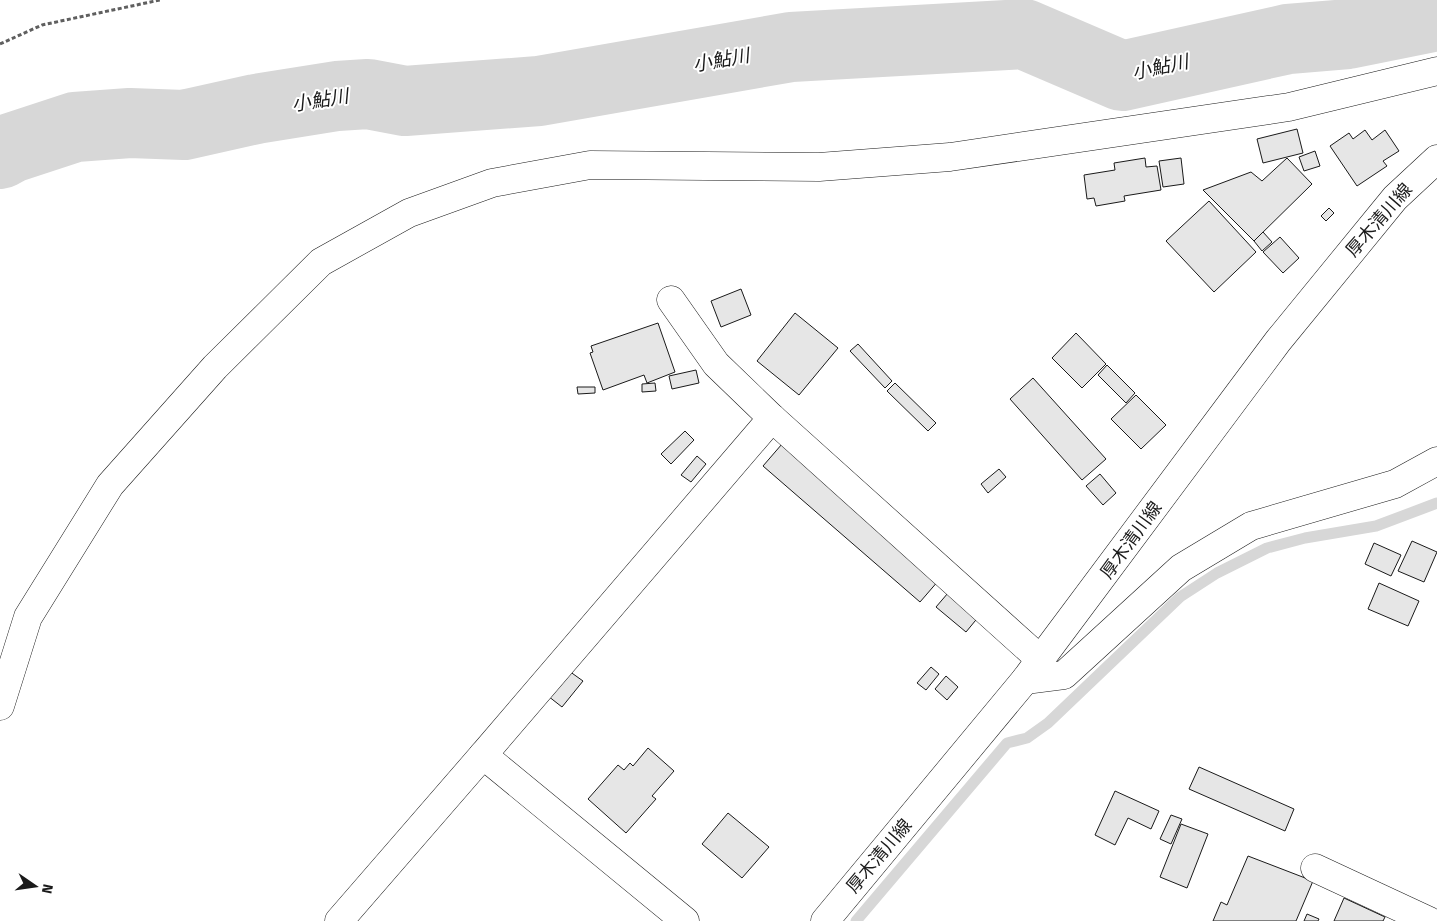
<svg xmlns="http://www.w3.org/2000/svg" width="1437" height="921" font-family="'Fira Sans','Noto Sans JP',sans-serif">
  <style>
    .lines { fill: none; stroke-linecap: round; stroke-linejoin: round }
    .stream { stroke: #d7d7d7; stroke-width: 11 }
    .river { stroke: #d7d7d7; stroke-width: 70 }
    .building { fill: #e6e6e6; stroke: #1a1a1a }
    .minor-casing { stroke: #1a1a1a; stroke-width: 29 }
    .primary-casing { stroke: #1a1a1a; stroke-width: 29 }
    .path { stroke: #5f5f5f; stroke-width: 3; stroke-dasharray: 4 2.5; stroke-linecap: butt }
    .minor { stroke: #fff; stroke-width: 28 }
    .primary { stroke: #fff; stroke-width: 28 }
    .labels { text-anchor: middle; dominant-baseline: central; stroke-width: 4; stroke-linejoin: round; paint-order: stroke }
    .street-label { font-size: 18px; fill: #1a1a1a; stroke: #fff }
    .water-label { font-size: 19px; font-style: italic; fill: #1a1a1a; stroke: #fff }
  </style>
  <rect width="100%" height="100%" fill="#fff"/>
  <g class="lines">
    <path class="stream" d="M856,921l151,-178 20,-5 21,-15 132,-126 37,-24 50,-25 38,-10 71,-12 61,-23"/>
    <path class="river" d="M0,154l11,-6 64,-21 55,-4 54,2 72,-16 81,-13 31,-2 37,7 134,-10 252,-44 233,-13 98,42 166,-37 60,-5 89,-18"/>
  </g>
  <g class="building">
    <path d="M1297,129l6,24 -40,10 -6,-24z"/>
    <path d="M1365,130l7,10 13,-10 14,21 -16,10 4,5 -30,20 -27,-40 19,-13 4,6z"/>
    <path d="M1315,151l5,15 -16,5 -5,-14z"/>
    <path d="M1145,158l1,9 11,-1 4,24 -37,6 1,5 -29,5 -2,-8 -7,1 -3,-24 31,-5 -1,-7z"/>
    <path d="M1181,158l3,26 -21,3 -4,-26z"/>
    <path d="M1287,158l25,26 -58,57 -51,-51 48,-18 11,9z"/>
    <path d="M1209,201l47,51 -42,40 -48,-51z"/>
    <path d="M1329,208l5,5 -8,8 -5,-5z"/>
    <path d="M1263,232l9,10 -10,9 -8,-10z"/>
    <path d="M1280,237l19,21 -16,15 -20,-21z"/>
    <path d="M741,289l10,26 -30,12 -10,-26z"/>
    <path d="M795,313l43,35 -39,47 -42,-34z"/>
    <path d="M658,323l17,49 -28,11 -3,-8 -41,15 -13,-37 3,-1 -2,-6z"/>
    <path d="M1076,333l30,31 -24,24 -30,-30z"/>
    <path d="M858,344l34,37 -7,7 -35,-37z"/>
    <path d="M1107,365l28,28 -9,10 -28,-28z"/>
    <path d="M696,370l3,13 -27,6 -3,-13z"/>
    <path d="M1033,378l73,81 -24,21 -72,-81z"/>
    <path d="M655,383l1,8 -14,1v-8z"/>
    <path d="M895,383l41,40 -8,8 -41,-40z"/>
    <path d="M577,387h18v6l-17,1z"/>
    <path d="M1136,395l30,30 -25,24 -30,-30z"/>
    <path d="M685,431l9,9 -23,24 -10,-10z"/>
    <path d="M782,444l157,136 -19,22 -157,-136z"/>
    <path d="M697,456l9,8 -15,18 -10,-7z"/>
    <path d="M999,469l7,8 -18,16 -7,-9z"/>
    <path d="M1100,474l16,19 -13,12 -17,-19z"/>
    <path d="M1412,541l25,11 -13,30 -26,-11z"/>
    <path d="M1374,543l27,12 -10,21 -26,-12z"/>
    <path d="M1379,583l40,18 -11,25 -40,-17z"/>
    <path d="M948,593l32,22 -14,17 -30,-25z"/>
    <path d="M931,667l8,7 -13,16 -9,-7z"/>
    <path d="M569,671l14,10 -21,26 -14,-11z"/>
    <path d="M946,676l12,11 -11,13 -12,-11z"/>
    <path d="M648,748l26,23 -22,25 4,3 -30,34 -38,-34 30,-34 6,5 6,-7 3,3z"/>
    <path d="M1199,767l95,42 -9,22 -96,-42z"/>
    <path d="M1115,791l44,20 -8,18 -23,-11 -13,27 -20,-10z"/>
    <path d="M728,813l41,34 -27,31 -40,-34z"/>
    <path d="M1171,815l11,4 -11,25 -11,-5z"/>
    <path d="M1181,824l27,10 -21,54 -27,-11z"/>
    <path d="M1248,856l65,25 -17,40h-83l8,-19 6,3z"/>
    <path d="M1344,898l41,19 -2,4h-49z"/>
    <path d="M1307,914l12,5 -1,2h-14z"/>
  </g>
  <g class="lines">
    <g class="minor-casing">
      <g id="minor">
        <path d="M671,300l45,64 56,54 269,242"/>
        <path d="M1025,680l39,-5 117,-107 70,-42 144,-42 42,-23"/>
        <path d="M0,706l28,-89 82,-132 105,-118 106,-105 88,-49 83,-30 98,-18 229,2 131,-10 339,-50 148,-36"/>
        <path d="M1315,868l114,53"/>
        <path d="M339,921l144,-166"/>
        <path d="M685,921l-202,-166 289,-337"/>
      </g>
    </g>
    <g class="primary-casing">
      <path id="primary" d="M825,921l200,-241 253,-339 117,-143 42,-39"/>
    </g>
    <path class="path" d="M0,44l42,-19 118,-25"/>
    <use href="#minor" class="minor"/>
    <use href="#primary" class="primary"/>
  </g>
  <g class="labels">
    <g class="street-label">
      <text transform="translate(1379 220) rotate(-49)">厚木清川線</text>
      <text transform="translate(1131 540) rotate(-54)">厚木清川線</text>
      <text transform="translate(879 856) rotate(-50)">厚木清川線</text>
    </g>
    <g class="water-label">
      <text transform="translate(721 60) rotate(-10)">小鮎川</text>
      <text transform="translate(1160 67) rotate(-12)">小鮎川</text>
      <text transform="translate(320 100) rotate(-9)">小鮎川</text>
    </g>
  </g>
  <g transform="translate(35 886) rotate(103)" stroke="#ffffff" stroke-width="4" paint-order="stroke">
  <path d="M0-4L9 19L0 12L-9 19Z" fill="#1a1a1a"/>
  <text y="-8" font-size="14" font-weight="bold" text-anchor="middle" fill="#1a1a1a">N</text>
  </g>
</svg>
